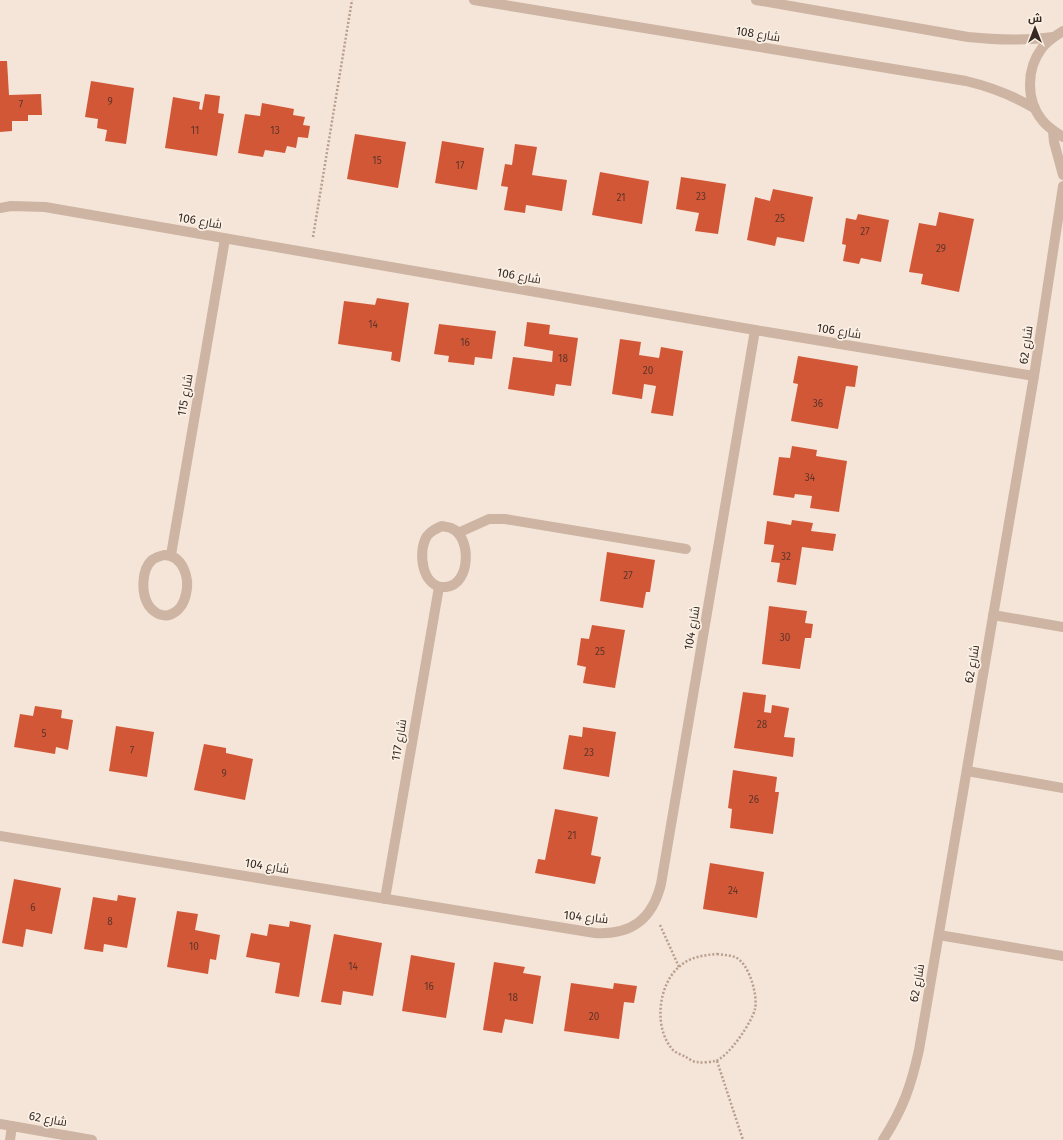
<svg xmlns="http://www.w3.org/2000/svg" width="1063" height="1140" font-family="'Fira Sans',Cairo,sans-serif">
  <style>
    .building { fill: #d25737 }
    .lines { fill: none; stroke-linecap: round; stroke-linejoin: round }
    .path { stroke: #b99e8d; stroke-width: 2.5; stroke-dasharray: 2 2; stroke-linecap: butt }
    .service { stroke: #cdb4a3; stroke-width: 10 }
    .minor { stroke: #cdb4a3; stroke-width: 10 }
    .tertiary { stroke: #cdb4a3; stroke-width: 10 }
    .labels { text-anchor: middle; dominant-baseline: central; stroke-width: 3.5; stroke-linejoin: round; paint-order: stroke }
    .number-label { font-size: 10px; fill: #5e352a }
    .street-label { font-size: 12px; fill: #372a26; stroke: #fbf0e4 }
  </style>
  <rect width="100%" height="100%" fill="#f4e5d8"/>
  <g class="building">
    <path d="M0,61h7l2,34 32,-1 1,21h-14v6h-16v10l-12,1z"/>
    <path d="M91,81l43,7 -8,56 -21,-3 2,-11 -10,-2 1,-9 -13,-2z"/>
    <path d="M205,94l15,2 -2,17 6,1 -7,42 -52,-8 8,-51 27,5 -1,7 3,1z"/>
    <path d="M262,103l32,6 -1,6 12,2 -2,8 7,1 -2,12 -10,-1 -2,11 -9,-2 -2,7 -20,-3 -2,7 -25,-4 7,-39 15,2z"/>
    <path d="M355,134l51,8 -8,46 -51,-9z"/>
    <path d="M442,141l42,7 -7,42 -42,-7z"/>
    <path d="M515,144l22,3 -5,28 35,5 -5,31 -36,-6 -1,8 -21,-3 4,-23 -7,-1 4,-22 7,1z"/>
    <path d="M600,172l49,9 -7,43 -50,-9z"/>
    <path d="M681,177l45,7 -8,50 -23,-3 4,-18 -23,-4z"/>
    <path d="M773,189l40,8 -9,45 -27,-5 -2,9 -28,-6 8,-43 15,4z"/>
    <path d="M939,212l35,7 -15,73 -38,-8 2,-10 -14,-2 10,-49 17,3z"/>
    <path d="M858,214l31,6 -8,42 -20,-4 -2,6 -16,-3 3,-16 -4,-1 4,-26 10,2z"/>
    <path d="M377,298l32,5 -9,59 -9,-2 1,-8 -54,-8 6,-43 31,4z"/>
    <path d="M527,322l23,3 -1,9 29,4 -7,48 -15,-2 -2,12 -46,-7 5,-32 39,5 1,-11 -29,-5z"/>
    <path d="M439,324l57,7 -4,28 -17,-2 -1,8 -26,-3 1,-6 -15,-2z"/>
    <path d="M620,339l21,3 -2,13 20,3 2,-11 22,4 -10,65 -22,-3 5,-27 -12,-2 -2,15 -30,-5z"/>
    <path d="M798,356l60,10 -3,21 -9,-1 -8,43 -47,-8 7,-37 -5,-1z"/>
    <path d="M792,446l25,4 -1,6 31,5 -8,51 -29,-4 2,-12 -17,-2 -1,4 -21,-3 6,-38 11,1z"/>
    <path d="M792,520l21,3 -2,8 25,3 -3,17 -31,-4 -6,38 -19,-3 3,-19 -9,-1 3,-17 -10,-1 3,-23 24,4z"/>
    <path d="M607,552l48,8 -5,32h-4l-3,16 -43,-7z"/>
    <path d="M769,606l38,5 -2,12 8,1 -2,14h-6l-5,31 -38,-5z"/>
    <path d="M592,625l33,5 -10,58 -32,-5 3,-16 -9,-2 4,-27 8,1z"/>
    <path d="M743,692l23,3 -2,17 7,1 1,-8 17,3 -5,29 11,1 -2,19 -59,-9z"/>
    <path d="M35,706l27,4 -1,8 12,2 -5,30 -12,-3 -1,7 -41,-7 6,-33 13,2z"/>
    <path d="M116,726l38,6 -7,45 -38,-6z"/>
    <path d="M583,727l33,5 -7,45 -46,-8 6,-34 13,2z"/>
    <path d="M204,744l22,4v5l27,6 -8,41 -51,-10z"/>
    <path d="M733,770l44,7 -2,15h4l-6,42 -43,-6 2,-19 -4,-1z"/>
    <path d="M555,809l43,8 -7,38 10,2 -6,27 -60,-11 3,-14 7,1z"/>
    <path d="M710,863l54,9 -7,46 -54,-9z"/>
    <path d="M14,879l47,9 -9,46 -26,-5 -3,18 -21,-4z"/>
    <path d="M118,895l18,3 -9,50 -23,-4 -1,8 -19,-3 9,-52 24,4z"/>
    <path d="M177,911l21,3 -3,16 25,5 -4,25 -6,-1 -2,15 -41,-7z"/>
    <path d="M290,921l21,4 -12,72 -24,-4 5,-30 -34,-6 5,-24 16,3 2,-12 20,3z"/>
    <path d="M334,934l48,9 -9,53 -30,-5 -2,14 -20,-3z"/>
    <path d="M411,955l44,8 -9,55 -44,-7z"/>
    <path d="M494,962l31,5 -2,6 18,3 -8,48 -28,-5 -3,14 -19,-3z"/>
    <path d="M571,983l42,6 1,-6 23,3 -3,17 -10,-1 -5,37 -55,-8z"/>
  </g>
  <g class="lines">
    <g class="path">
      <path d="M313,237l39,-237"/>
      <path d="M660,925l19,42"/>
      <path d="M717,954c6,1 12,1 18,3 14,6 23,38 20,52 -3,13 -27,49 -40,52 -5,1 -13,2 -18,1 -4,0 -8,-3 -11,-5 -4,-2 -10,-4 -13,-7 -20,-22 -15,-66 7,-84 10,-9 24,-11 37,-12z"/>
      <path d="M717,1061l26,79"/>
    </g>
    <path class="service" d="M458,533l31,-14h16l181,30"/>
    <g class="minor">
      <path d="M1053,131l1,11 9,33"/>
      <path d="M0,208l11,-2 34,1 710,123 279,46"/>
      <path d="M442,526c3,1 7,1 9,2 21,8 20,57 -5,59 -24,2 -29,-35 -19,-51 4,-5 10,-8 15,-10z"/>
      <path d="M164,555c19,0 26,23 22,39 -4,20 -23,30 -37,12 -8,-12 -8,-36 3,-46 4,-3 8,-4 12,-5z"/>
      <path d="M171,555l54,-316"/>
      <path d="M993,615l70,12"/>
      <path d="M967,771l96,17"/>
      <path d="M0,836l595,97c36,2 57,-13 66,-49l94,-554"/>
      <path d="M385,899l54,-312"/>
      <path d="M939,935l124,21"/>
      <path d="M0,1124l92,16"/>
      <path d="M10,1140l2,-14"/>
      <path d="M883,1140c20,-31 28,-54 36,-90l115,-674 29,-190"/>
    </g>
    <g class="tertiary">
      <path d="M474,0l492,81c25,6 46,14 68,27"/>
      <path d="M756,0l212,37c29,3 56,4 85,0"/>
      <path d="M1063,31c-8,5 -16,10 -21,17 -16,21 -16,52 0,72 5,7 13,12 21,17"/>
    </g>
  </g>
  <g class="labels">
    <g class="number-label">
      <text x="110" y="102">9</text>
      <text x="21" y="105">7</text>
      <text x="195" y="131">11</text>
      <text x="275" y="131">13</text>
      <text x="377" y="161">15</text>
      <text x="460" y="166">17</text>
      <text x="701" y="197">23</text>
      <text x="621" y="198">21</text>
      <text x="780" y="219">25</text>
      <text x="865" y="232">27</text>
      <text x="941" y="249">29</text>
      <text x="373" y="325">14</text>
      <text x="465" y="343">16</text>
      <text x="563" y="359">18</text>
      <text x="648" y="371">20</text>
      <text x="818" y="404">36</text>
      <text x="810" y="478">34</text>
      <text x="786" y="557">32</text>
      <text x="628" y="576">27</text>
      <text x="785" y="638">30</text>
      <text x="600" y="652">25</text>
      <text x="762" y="725">28</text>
      <text x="44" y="734">5</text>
      <text x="132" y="751">7</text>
      <text x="589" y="753">23</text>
      <text x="224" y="774">9</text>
      <text x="754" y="800">26</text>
      <text x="572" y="836">21</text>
      <text x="733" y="891">24</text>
      <text x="33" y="908">6</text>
      <text x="110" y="922">8</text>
      <text x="194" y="947">10</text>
      <text x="353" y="967">14</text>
      <text x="429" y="987">16</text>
      <text x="513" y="998">18</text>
      <text x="594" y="1017">20</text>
    </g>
    <g class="street-label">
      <text transform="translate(758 34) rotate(9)">شارع 108</text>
      <text transform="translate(200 221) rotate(10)">شارع 106</text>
      <text transform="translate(519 276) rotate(10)">شارع 106</text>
      <text transform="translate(839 331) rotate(9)">شارع 106</text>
      <text transform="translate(1026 345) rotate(-82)">شارع 62</text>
      <text transform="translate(185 395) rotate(-80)">شارع 115</text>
      <text transform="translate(692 628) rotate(-80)">شارع 104</text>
      <text transform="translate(972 664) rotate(-80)">شارع 62</text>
      <text transform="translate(399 740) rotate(-80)">شارع 117</text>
      <text transform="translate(267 866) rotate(9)">شارع 104</text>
      <text transform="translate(586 917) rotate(6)">شارع 104</text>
      <text transform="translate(917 983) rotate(-80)">شارع 62</text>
      <text transform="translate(48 1119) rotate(10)">شارع 62</text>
    </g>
  </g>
  <g transform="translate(1035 28)" stroke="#fbf0e4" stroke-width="3" paint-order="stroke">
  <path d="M0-3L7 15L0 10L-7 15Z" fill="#372a26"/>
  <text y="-6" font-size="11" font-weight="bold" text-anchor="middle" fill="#372a26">ش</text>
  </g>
</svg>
